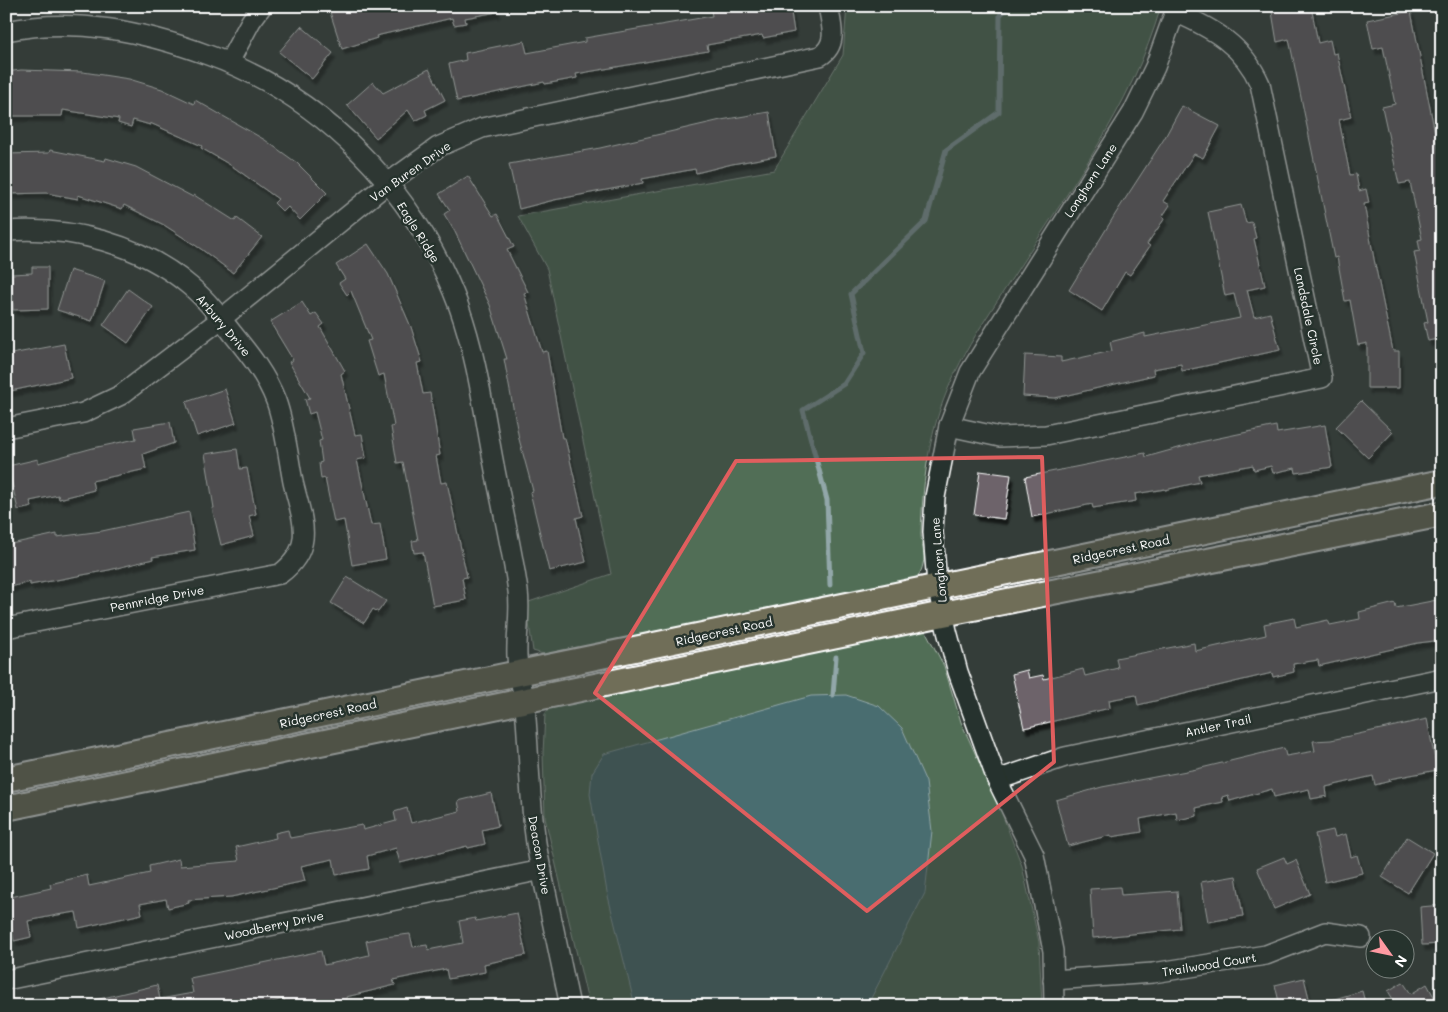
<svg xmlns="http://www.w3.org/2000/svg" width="1448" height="1012" font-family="Mali,sans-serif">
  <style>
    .green { fill: #516e56; stroke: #a8b6aa }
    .water { fill: #4a6d70; stroke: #92a7a9 }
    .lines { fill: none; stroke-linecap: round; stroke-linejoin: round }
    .stream { stroke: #92a7a9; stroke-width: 5 }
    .building { fill: #6d646b; stroke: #fff; filter: url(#shadow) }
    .minor-casing { stroke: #fff; stroke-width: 22 }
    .major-casing { stroke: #fff; stroke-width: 28 }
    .minor { stroke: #26332d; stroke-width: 19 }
    .major { stroke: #706e59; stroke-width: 24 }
    .marked { fill: none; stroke: #e05e5e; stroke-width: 4; stroke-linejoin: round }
    .labels { text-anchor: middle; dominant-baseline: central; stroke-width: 5; stroke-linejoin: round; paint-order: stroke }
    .street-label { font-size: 12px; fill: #fff; stroke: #26332d }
  </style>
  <defs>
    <filter id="shadow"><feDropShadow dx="3" dy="5.5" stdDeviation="1" flood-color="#0009"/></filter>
  </defs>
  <rect width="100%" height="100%" fill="#343d39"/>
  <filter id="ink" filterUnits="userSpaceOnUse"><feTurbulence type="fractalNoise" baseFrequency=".02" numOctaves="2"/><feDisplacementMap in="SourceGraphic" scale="10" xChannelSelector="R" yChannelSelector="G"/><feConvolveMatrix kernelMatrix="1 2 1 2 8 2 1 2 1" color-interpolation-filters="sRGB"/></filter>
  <g filter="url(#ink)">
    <g class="green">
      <path d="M847,6h314c-29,102 -96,189 -152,277 -31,47 -61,92 -75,147 -9,34 -12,69 -13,104 0,10 5,21 2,30 -2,11 -7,14 -16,20l-354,73 -20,-6 -7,-48 85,-29 -64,-305 -29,-53 256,-46 69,-115z"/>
      <path d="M914,628l11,2 19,36 17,56 38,84 23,60 17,76 3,64h-453l-44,-188 -2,-65 2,-39 7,-9z"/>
    </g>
    <path class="water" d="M846,695l33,11 23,22 24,54 6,49 -7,62 -58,113h-232l-28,-114 -17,-98 2,-21 12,-19 207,-58z"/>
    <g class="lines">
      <g class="stream">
        <path d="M830,585l-3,-85 -24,-90 41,-26 20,-31 -13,-59 75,-73 20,-71 53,-38 1,-97 10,-9"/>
        <path d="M833,695l3,-38"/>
      </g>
    </g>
    <g class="building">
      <path d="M328,6h168l1,6 -32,6 1,5 -12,2 -2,-7 -76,18 1,2 -35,11z"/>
      <path d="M732,6h58l4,26 -31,6 -1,-3 -55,10 1,6 -132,23 1,4 -32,6 -1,-2 -87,19 -8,-37 17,-4 -1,-7 59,-12 3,12 58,-11v-4l127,-22 -1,-5z"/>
      <path d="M1271,6h40l7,37 12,-3 3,14 4,-1 14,64 -12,3 11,55 6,-1 3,17 7,-2 3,14 -5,1 10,55 19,92h6v37h-32v-45l-9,2 -8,-45 -5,1 -8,-44 -3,1 -45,-219 -12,3z"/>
      <path d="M1411,11l31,158v169l-14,3 -4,-18 4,-1 -14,-70 6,-1 -2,-11 4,-1 -12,-57 -11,2 -17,-77 13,-3 -12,-57 -10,2 -6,-29z"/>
      <path d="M301,26l32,27 -21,26 -33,-27z"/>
      <path d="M429,69l16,31 -20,10 2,5 -12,6 -7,-11 -32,28 -29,-33 26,-23 10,11z"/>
      <path d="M21,70l62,2 46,7 33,10 32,15 1,-4 70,40 32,23 30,30 -27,27 -12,-13 -5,5 -9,-9 4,-4 -46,-33 -31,-18 1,-2 -52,-23v2l-17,-5 -2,7 -13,-4 1,-4 -56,-9 -1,6h-56v-44z"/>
      <path d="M1182,106l38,20 -17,32 -9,-4 -31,47 7,4 -8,12 3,1 -18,26 3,2 -20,29 -5,-3 -23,39 -33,-21 47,-77 48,-74z"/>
      <path d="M769,112l7,44 -44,8 -36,9 -1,-4 -53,10 1,4 -89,17 -35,9 -10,-45 91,-16 121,-28z"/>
      <path d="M50,150l55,11 1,-3 30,9 57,30 1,-2 41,26 2,-3 25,19 -29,36 -32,-24 -37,-24 -40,-20 -2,4 -44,-14v4l-32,-6 -40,1v-40l43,-1z"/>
      <path d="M468,176l25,40 4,-2 17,33 -7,3 21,42 -4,1 18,59 5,-1 15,87h3l18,78 -7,2 10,44 -37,9 -19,-79 3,-1 -14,-52 -15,-80h3l-17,-54 -35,-73 -11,-18 6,-4 -11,-16z"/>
      <path d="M1241,205l5,18 6,-1 4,16 -2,1 11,47 -18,4 7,27 16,-4 10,37 -98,21 -1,-7 -28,5 1,6 -99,23 -32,-2 2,-41 36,2v5l51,-11 -2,-9 35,-9v4l95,-19 -6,-24 -9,2 -17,-84z"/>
      <path d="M368,244l20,30 23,53 11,35 -5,1 6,31 7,-1 10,62 -4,1 5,27 6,-1 17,81 3,14 -5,1 4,22 -33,6 -10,-54 -9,1 -2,-12 6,-1 -15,-78 -6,1 -6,-36 3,-1 -10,-52 -6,2 -11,-35 4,-1 -20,-49 -4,4 -8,-12 6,-4 -9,-14z"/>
      <path d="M32,267h16v42l-35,1 -1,-36 20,-1z"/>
      <path d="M70,270l35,11 -13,40 -35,-11z"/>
      <path d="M128,289l25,18 -25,36 -25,-18z"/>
      <path d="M302,302l9,14 5,-3 8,11 -4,3 25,44 -4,3 14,61 7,-1 4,24 -9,2 14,65 9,-1 6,35 -34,6 -8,-45 -10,2 -9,-44 -4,1 -2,-16 3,-1 -3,-21 3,-1 -7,-28 -6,2 -4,-15 5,-1 -21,-36 4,-2 -23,-38z"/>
      <path d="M64,344l7,34 -65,14v-37z"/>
      <path d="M225,389l11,34 -39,13 -11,-34z"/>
      <path d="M1361,401l32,31 -25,26 -32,-31z"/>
      <path d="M170,422l4,21 -31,11 3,15 -54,12 2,9 -35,9 -1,-4 -28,6 2,6 -14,3 -10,-44 30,-7v4l55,-15 43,-9 -2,-11z"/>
      <path d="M1325,425l7,42 -36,6 -1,-5 -22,5 -2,-7 -17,4 -1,-5 -55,10 2,7 -35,8v-1l-30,5 1,7 -43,7 -1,-4 -60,13 -7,-40 120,-24 1,4 54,-15 76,-16 1,7z"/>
      <path d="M237,449l3,20 7,-1 9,46 -7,2 5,20 -33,9 -9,-37h2l-9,-54z"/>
      <path d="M980,471l31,4 -7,44 -30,-4z"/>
      <path d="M189,512l6,38 -43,7 1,2 -44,11 -79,15v-3l-24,6v-43l51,-11v3l45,-6z"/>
      <path d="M347,577l39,24 -8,11 -5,-3 -9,14 -33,-20z"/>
      <path d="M1442,599v41l-24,3 -99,23 -1,-6 -25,4 1,8 -21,5 -1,-4 -134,32 -2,-10 -27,5 1,8 -86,20 -12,-54 15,-4 2,8 14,-3 1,4 39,-10 2,7 33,-8 -2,-10 78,-15 1,8 71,-16 -2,-11 30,-6 2,9 32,-7 2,5 30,-6 -1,-7 36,-9 1,5z"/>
      <path d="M1427,719l10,51 -48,9 1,2 -15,4 -2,-9 -47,11 1,9 -16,3 -2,-10 -35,8 -2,-8 -42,12 -2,-6 -6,2 1,5 -27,6 1,8 -20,4 -1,-8 -36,7 2,13 -31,5v-2l-43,11 -12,-46 46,-13 95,-18 87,-21 2,8 29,-5 -2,-10 18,-1z"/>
      <path d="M491,793l7,33 -16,4 3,14 -17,4 -1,-2 -67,17 -4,-15 -29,8 2,13 -33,6 -3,-16 -32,7 4,15 -74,16 -43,3 1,3 -21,5 -2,-9 -26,5 2,10 -63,14 -3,-16 -19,3 -29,6 3,16 -17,4 -8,-43 45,-10 -1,-4 37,-9 2,11 61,-13 -1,-7 30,-7 1,7 59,-5 -3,-14 40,-9 -1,-5 13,-3 2,8 72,-13 1,5 33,-9 -2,-9 13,-4 4,15 49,-12 -2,-10z"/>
      <path d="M1333,830l2,7 11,-3 5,23 6,-2 5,18 -37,9 -10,-48z"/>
      <path d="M1407,837l26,16 -25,40 -26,-16z"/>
      <path d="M1284,857l3,7 9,-4 14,34 -36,15 -17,-41z"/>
      <path d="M1236,876l7,40 -35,6 -7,-40z"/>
      <path d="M1120,887l1,8 56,-4 3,38 -87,9 -3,-49z"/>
      <path d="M1442,905v39l-20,1 -2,-38z"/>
      <path d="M517,913l9,42 -42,9 1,8 -37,7 -2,-10 -53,11 2,5 -49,12 1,3 -29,6h-5v-5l-27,5 -2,-7 -29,7h-159l-1,-6 62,-15 3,14 33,-6 -3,-15 131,-27 3,14 24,-5 21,-5 -3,-14 18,-4 26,-3 3,13 14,-2 1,5 35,-7 -4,-22 16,-3 1,3z"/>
      <path d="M1304,978l7,28h-31l-5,-21z"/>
      <path d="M1403,982l8,12 16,-10 12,22h-47l4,-2 -8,-13z"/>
      <path d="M1362,991l4,15h-42v-4z"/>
    </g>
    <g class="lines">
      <g class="minor-casing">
        <g id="minor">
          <path d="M6,31c69,-14 137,0 202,24 115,41 209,138 251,252 18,50 25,106 35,158 8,42 18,84 24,126 3,22 -2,43 -1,65 1,17 6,34 8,51 4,42 4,86 10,128 2,19 7,38 11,57 8,38 16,76 24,114"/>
          <path d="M229,62l22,-41 11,-15"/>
          <path d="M6,231c65,-5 135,13 184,55 17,14 30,31 43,48 17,21 33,41 43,67 9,25 12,55 17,81 9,38 23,65 -13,92l-274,54"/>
          <path d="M949,426l51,11 46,-2 276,-57 -62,-294c-17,-39 -48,-56 -85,-72"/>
          <path d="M6,428l77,-15 38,-18 100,-76 167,-136 50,-36 44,-19 338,-72c19,-12 11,-32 8,-50"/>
          <path d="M997,780l68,-23 377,-79"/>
          <path d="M6,980l536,-110"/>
          <path d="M1053,980l100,-7 113,-18 59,-23 36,5"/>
          <path d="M1054,1006l-1,-55 -19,-96 -37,-75 -39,-108 -11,-41 -10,-46 -4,-53 2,-35 14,-71 21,-54 163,-260 22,-45 22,-61"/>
        </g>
      </g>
      <g class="major-casing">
        <g id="major">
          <path d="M6,779l1436,-297"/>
          <path d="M6,808l937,-194 499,-100"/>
        </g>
      </g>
      <use href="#minor" class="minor"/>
      <use href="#major" class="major"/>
    </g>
  </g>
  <path d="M0 0H1448V1012H0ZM1042,457l12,305 -187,149 -272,-218 141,-232z" fill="#343d39" fill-opacity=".55" fill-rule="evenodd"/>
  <path class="marked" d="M1042,457l12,305 -187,149 -272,-218 141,-232z"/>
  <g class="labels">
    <g class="street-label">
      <text transform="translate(410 171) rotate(-35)">Van Buren Drive</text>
      <text transform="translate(1090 180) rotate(-57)">Longhorn Lane</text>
      <text transform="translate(419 232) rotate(58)">Eagle Ridge</text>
      <text transform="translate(1309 316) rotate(78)">Landsdale Circle</text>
      <text transform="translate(224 325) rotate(50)">Arbury Drive</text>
      <text transform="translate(1121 549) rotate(-12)">Ridgecrest Road</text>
      <text transform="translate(938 560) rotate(-95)">Longhorn Lane</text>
      <text transform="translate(157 598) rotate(-11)">Pennridge Drive</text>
      <text transform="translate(724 631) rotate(-12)">Ridgecrest Road</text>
      <text transform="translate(328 713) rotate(-12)">Ridgecrest Road</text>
      <text transform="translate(1218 725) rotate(-12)">Antler Trail</text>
      <text transform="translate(540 855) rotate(80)">Deacon Drive</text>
      <text transform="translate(274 925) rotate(-12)">Woodberry Drive</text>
      <text transform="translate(1209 964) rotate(-9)">Trailwood Court</text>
    </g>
  </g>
  <rect width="1448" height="1012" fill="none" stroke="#26332d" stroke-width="25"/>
  <rect x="12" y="12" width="1423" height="987" fill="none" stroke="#fff" stroke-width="2" filter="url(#ink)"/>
  <g transform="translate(1390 954) rotate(123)"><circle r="24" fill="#26332d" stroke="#7d8581"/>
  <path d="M0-4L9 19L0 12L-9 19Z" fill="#ff9aa2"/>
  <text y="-8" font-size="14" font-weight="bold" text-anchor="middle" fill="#ffffff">N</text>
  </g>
</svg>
